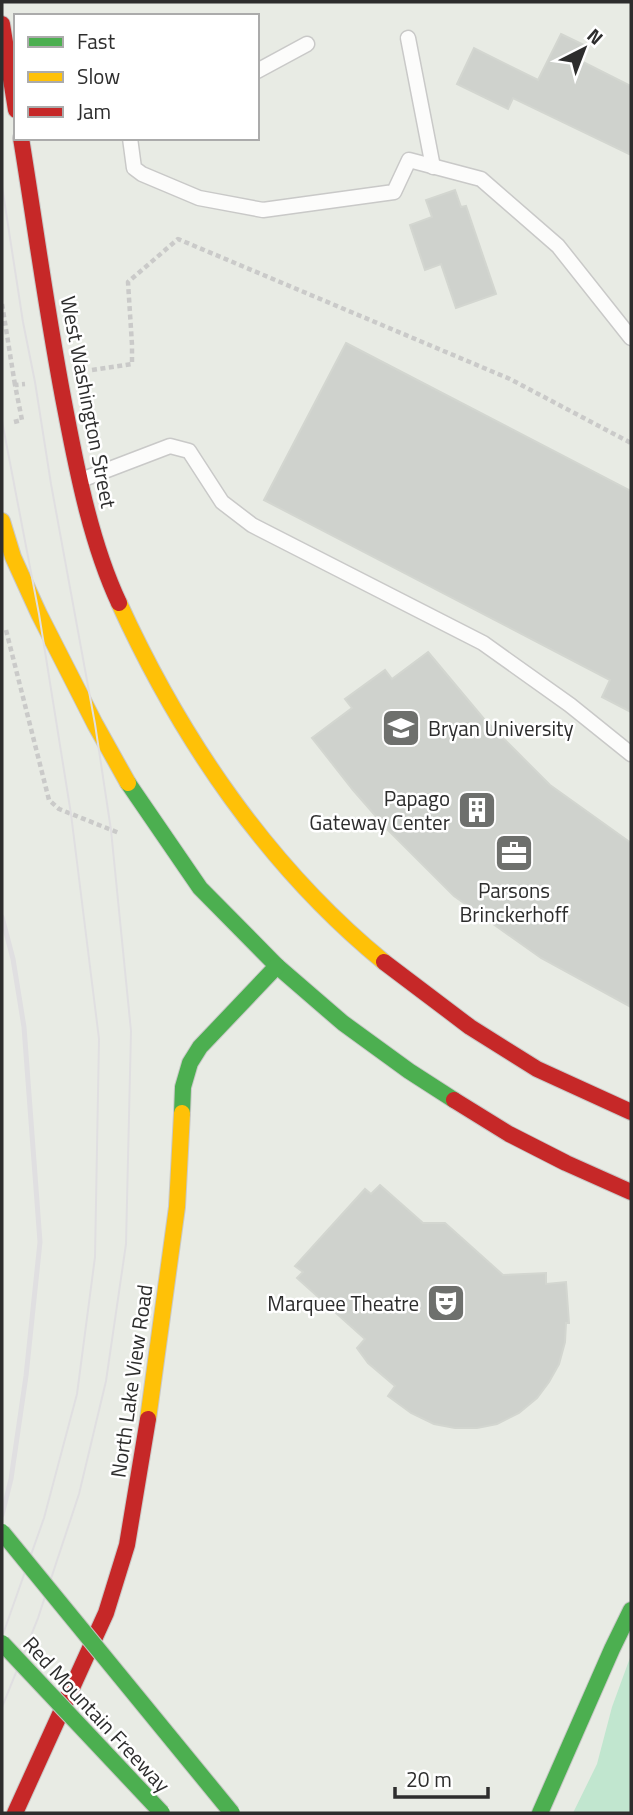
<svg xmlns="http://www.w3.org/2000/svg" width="633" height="1815" font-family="'Titillium Web',sans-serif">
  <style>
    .green { fill: #c1e6cf }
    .building { fill: #cfd2cd; stroke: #d3d6d0; stroke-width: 2 }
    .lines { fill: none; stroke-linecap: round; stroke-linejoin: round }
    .lane-casing { stroke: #c9c9c8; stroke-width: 17 }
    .fast-casing { stroke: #c9c9c8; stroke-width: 18 }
    .slow-casing { stroke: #c9c9c8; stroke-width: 18 }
    .jam-casing { stroke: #c9c9c8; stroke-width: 18 }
    .path { stroke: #cacac9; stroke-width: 4.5; stroke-dasharray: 5 3.5; stroke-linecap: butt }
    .lane { stroke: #fcfcfb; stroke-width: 14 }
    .fast { stroke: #4caf50; stroke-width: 16 }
    .slow { stroke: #ffc107; stroke-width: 16 }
    .jam { stroke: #c62828; stroke-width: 16 }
    .tram { stroke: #e0dfe1; stroke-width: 2 }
    .rail { stroke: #e0dfe1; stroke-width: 5 }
    .fast-bridge-casing { stroke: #c5c6c3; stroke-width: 18; stroke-linecap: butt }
    .fast-bridge { stroke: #4caf50; stroke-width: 16 }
    .labels { text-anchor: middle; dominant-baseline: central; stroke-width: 5; stroke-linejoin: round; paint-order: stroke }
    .street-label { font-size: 21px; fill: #2d2d2d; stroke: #fff }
    .poi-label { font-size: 21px; fill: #2d2d2d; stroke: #fff; text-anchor: end }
  </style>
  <rect width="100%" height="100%" fill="#e8ebe4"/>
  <path class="green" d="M631,1655v158h-58l24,-49 15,-57z"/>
  <g class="building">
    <path d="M561,34l27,13 -7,14 50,25v69l-118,-57 -5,11 -51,-25 17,-36 64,32z"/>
    <path d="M455,190l6,17 5,-1 30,88 -40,14 -15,-44 -16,6 -15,-45 22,-8 -6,-17z"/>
    <path d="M346,343l285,148v221l-29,-15 8,-17 -346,-180z"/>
    <path d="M428,652l56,67 66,66 81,58v164l-90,-49 -87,-62 -67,-67 -34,-39 -41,-52 40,-30 -7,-9 40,-29 7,9z"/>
    <path d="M380,1185l43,38h22l58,52 43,-2v11l20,-2 3,41h-3l-1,19 -6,22 -10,18 -12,16 -18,15 -22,11 -20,4h-22l-21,-4 -23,-11 -23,-17 7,-10 -27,-23 -11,-15 8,-9 -68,-61 6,-6 -8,-6 70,-77 6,5z"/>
  </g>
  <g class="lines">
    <g class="lane-casing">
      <g id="lane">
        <path d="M408,38l25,129"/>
        <path d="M257,71l50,-27"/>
        <path d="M130,138l4,30 8,6 57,24 64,12 131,-18 15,-32 72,19 77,67 73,92"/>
        <path d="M81,480l89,-34 19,5 33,51 30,23 231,118 87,62 61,49"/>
      </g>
    </g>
    <g class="fast-casing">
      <g id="fast">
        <path d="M128,783l72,105 77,78 66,57 66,48 45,29"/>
        <path d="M182,1113l1,-26 7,-24 10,-16 77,-81"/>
        <path d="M540,1813l72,-164 19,-39"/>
      </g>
    </g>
    <g class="slow-casing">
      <g id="slow">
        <path d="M2,521l11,36 26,57 56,110 33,59"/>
        <path d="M119,603c62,136 149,264 265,359"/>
        <path d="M148,1419l29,-212 5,-94"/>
      </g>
    </g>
    <g class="jam-casing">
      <g id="jam">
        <path d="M2,24l14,86"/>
        <path d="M21,138c15,92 27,184 45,275 12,63 26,132 53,190"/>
        <path d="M384,962l86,65 67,42 94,43"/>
        <path d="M454,1100l55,34 57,29 65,29"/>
        <path d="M15,1813l91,-200 21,-68 21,-126"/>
      </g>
    </g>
    <g class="path">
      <path d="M2,304l13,81"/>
      <path d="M92,370l40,-6v-19l-4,-63 50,-43 332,140 121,64"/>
      <path d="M14,422l8,-2 -7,-35 10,-1"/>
      <path d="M6,630l43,170 10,9 60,24"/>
    </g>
    <use href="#lane" class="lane"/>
    <use href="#fast" class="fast"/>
    <use href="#slow" class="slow"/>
    <use href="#jam" class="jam"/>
    <g class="tram">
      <path d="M2,186l21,136 12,60 16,102 44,240 16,106 20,201 -5,213 -20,137 -27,113 -41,124 -36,89"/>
      <path d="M2,421l37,193 32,200 28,225 -4,218 -18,137 -33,124 -42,119"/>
    </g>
    <path class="rail" d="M2,917l11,42 11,68 16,215 -14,134 -15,103 -9,36"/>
    <g class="fast-bridge-casing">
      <g id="fast-bridge">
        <path d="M2,1532l230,281"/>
        <path d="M2,1643l160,170"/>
      </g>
    </g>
    <use href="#fast-bridge" class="fast-bridge"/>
  </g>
  <defs>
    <g id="university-square" transform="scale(2.0125)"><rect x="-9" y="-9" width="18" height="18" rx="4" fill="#6e706d" stroke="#fff"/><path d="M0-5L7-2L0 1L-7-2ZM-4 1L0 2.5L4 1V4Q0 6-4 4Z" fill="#fff"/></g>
    <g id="building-square" transform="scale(2.0125)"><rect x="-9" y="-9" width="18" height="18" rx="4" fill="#6e706d" stroke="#fff"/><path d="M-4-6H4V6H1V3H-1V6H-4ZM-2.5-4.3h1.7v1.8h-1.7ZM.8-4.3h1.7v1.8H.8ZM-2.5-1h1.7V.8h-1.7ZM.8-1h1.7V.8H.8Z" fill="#fff"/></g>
    <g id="office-square" transform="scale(2.0125)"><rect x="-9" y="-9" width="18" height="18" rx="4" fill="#6e706d" stroke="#fff"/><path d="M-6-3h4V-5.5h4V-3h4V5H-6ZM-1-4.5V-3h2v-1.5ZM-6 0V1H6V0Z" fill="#fff"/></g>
    <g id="theatre-square" transform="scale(2.0125)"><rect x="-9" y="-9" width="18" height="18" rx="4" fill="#6e706d" stroke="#fff"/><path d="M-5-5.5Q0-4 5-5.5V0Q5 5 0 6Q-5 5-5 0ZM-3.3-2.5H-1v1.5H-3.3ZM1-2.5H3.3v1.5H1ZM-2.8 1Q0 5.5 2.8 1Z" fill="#fff"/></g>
  </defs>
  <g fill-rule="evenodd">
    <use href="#university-square" x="401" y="728"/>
    <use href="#building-square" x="477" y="810"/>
    <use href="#office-square" x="514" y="853"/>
    <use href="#theatre-square" x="446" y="1303"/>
  </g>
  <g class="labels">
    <g class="street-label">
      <text transform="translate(89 402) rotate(79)">West Washington Street</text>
      <text transform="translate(131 1381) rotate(-82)">North Lake View Road</text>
      <text transform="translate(97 1714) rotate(47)">Red Mountain Freeway</text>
    </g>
    <g class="poi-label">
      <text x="428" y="728" text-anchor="start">Bryan University</text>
      <text x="450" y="798">Papago<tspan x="450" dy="24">Gateway Center</tspan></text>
      <text x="514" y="890" text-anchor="middle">Parsons<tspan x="514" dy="24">Brinckerhoff</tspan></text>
      <text x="419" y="1303">Marquee Theatre</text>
    </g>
  </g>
  <rect width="633" height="1815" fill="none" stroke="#2d2d2d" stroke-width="7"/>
  <rect x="14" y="14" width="245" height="126" fill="#ffffff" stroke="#ababab" stroke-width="2"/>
  <rect x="28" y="37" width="35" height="10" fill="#4caf50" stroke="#ababab" stroke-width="2"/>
  <text x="77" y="49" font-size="21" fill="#2d2d2d">Fast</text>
  <rect x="28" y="72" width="35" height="10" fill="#ffc107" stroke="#ababab" stroke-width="2"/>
  <text x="77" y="84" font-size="21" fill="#2d2d2d">Slow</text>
  <rect x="28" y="107" width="35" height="10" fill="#c62828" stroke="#ababab" stroke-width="2"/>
  <text x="77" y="119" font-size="21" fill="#2d2d2d">Jam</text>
  <g transform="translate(584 49) rotate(42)" stroke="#ffffff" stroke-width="5" paint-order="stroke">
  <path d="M0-5L12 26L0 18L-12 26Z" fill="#2d2d2d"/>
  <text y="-10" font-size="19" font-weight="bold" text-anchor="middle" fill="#2d2d2d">N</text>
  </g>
  <path d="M395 1787v10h93v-10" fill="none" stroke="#2d2d2d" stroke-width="3.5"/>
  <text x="406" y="1787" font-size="21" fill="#2d2d2d" stroke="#ffffff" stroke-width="5" paint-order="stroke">20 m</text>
</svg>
